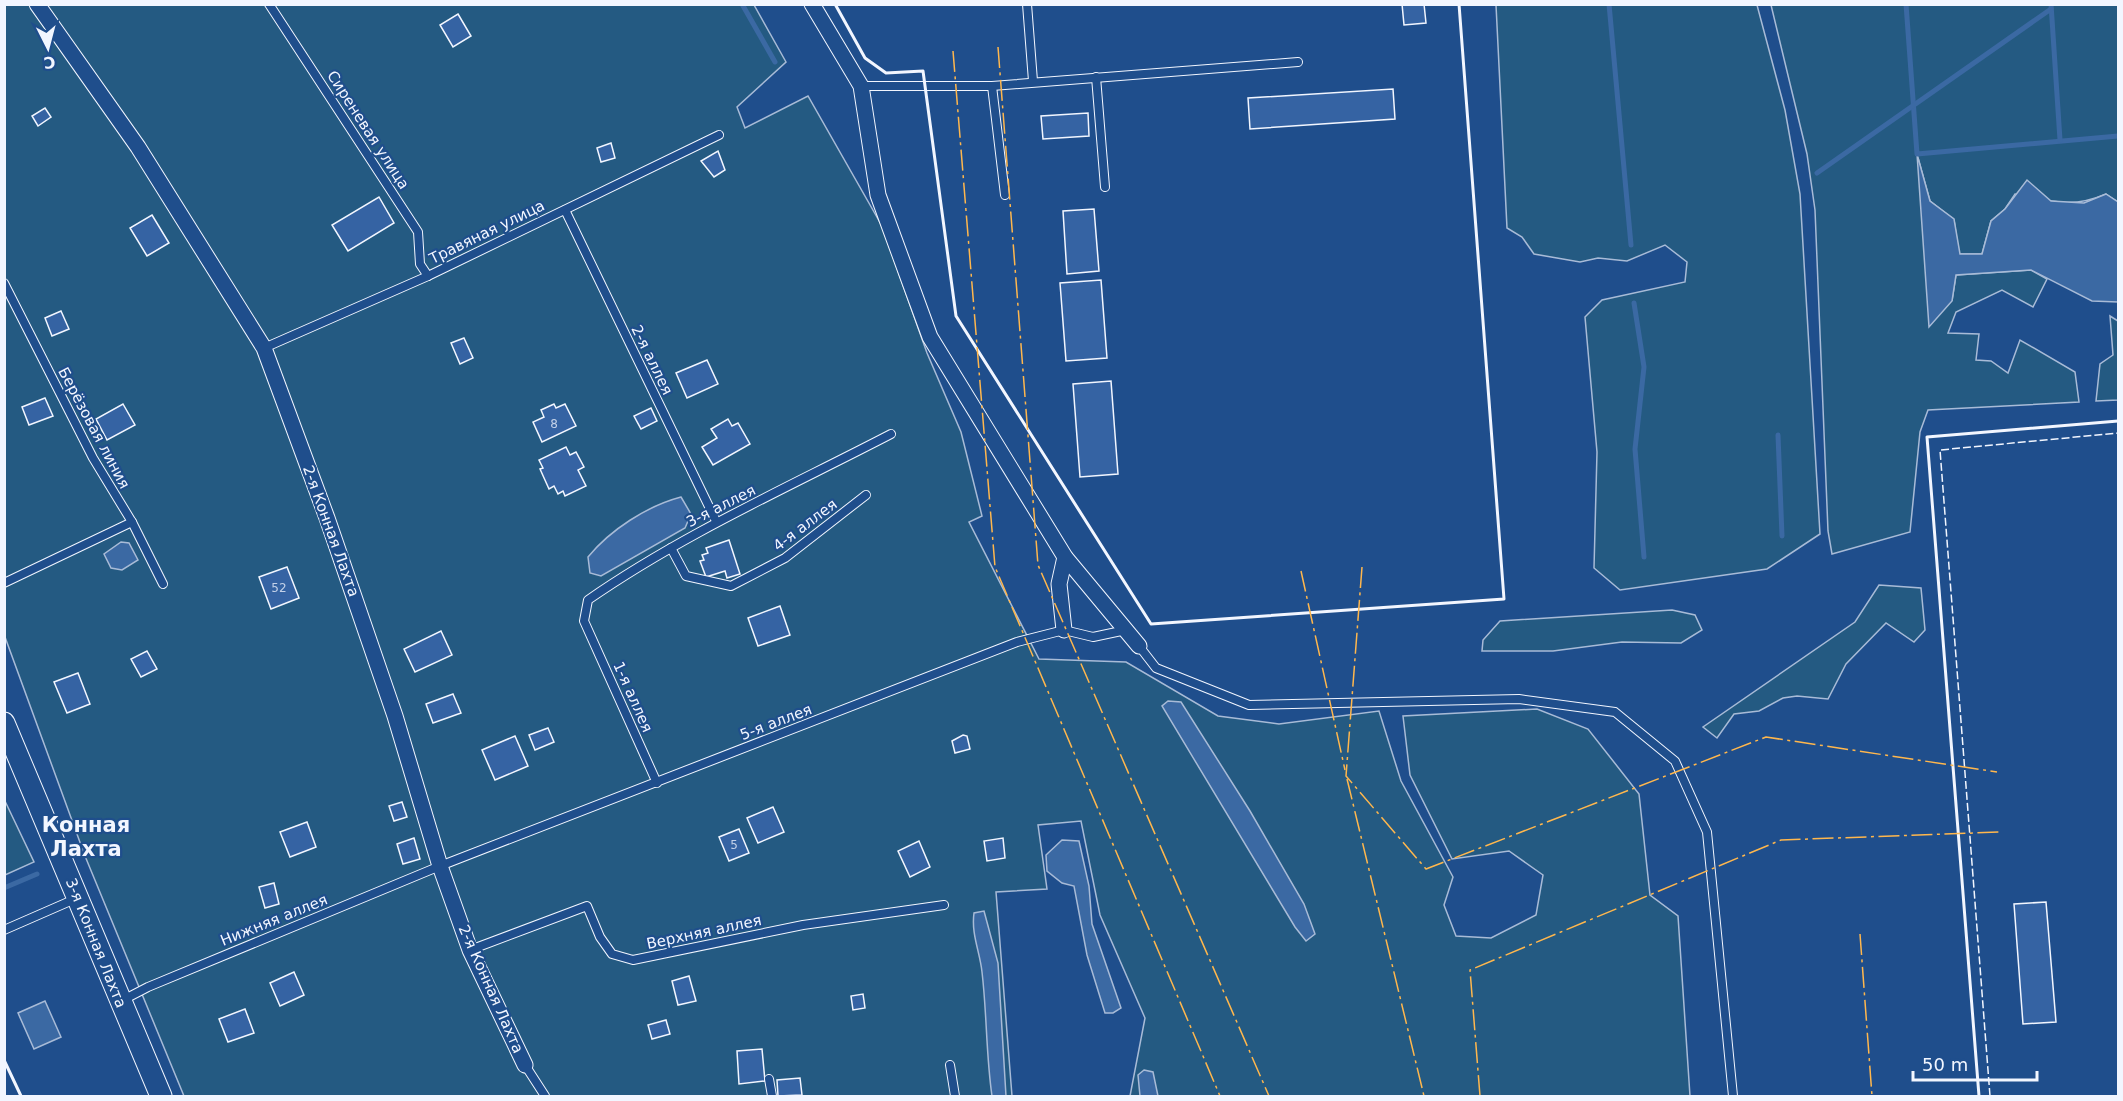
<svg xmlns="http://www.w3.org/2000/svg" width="2123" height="1101" font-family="'DejaVu Sans',sans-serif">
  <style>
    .green { fill: #245a82; stroke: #a8bbd7; stroke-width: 1.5 }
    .water { fill: #3b69a3; stroke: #a8bbd7; stroke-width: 1.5 }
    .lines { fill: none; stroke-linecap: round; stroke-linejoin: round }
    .stream { stroke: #3b69a3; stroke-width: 5 }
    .building { fill: #3563a3; stroke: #f2f6ff; stroke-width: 1.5 }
    .service-casing { stroke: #f2f6ff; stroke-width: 10 }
    .minor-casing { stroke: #f2f6ff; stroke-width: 17 }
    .secondary-casing { stroke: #f2f6ff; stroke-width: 23 }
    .service { stroke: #1f4e8c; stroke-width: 8 }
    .minor { stroke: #1f4e8c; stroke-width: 15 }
    .secondary { stroke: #1f4e8c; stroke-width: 21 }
    .fence { stroke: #f2f6ff; stroke-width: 1.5; stroke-dasharray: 8 3; stroke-linecap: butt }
    .wall { stroke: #f2f6ff; stroke-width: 3 }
    .power { stroke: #ffb74d; stroke-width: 1.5; stroke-dasharray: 21 4.5 3 4.5; stroke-linecap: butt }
    .labels { text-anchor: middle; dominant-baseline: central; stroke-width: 4.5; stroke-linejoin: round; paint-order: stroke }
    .number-label { font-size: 12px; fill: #c3d1e8 }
    .street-label { font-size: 15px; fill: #f2f6ff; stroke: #1f4e8c }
    .district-label { font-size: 21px; font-weight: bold; fill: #f2f6ff; stroke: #1f4e8c }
  </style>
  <rect width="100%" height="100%" fill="#1f4e8c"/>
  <g class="green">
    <path d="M5,5h749l32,57 -49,45 8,21 63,-32 74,130 45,127 34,79 21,84 -13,6 70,137 87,3 92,54 61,8 100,-13 22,70 52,96 -9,28 12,31 35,2 45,-23 7,-40 -34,-24 -57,8 -42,-84 -7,-59 134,-7 51,20 51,65 11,101 28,21 12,180h-560l15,-78 -45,-103 -19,-94 -43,4 9,64 -51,3 16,204h-828l-99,-240 -80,-219z"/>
    <path d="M1496,5h261l28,105 15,84 20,340 -53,35 -147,21 -26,-22 3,-116 -12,-135 17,-17 83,-18 2,-20 -22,-17 -38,16 -29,-3 -18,4 -46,-8 -12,-17 -15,-9z"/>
    <path d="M1771,5h347v197l-12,-8c-34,15 -56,7 -91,0l-10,15 -14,12 -9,33h-23l-5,-34 -24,-19 -12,-43 34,143 4,-26 75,-5 16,9 -14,28 -31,-17 -46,22 -8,21 31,1 -3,26 15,1 17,12 12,-33 55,32 4,30 -151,8 -8,22 -10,100 -78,22 -4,-23 -13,-321 -8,-56z"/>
    <path d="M2110,316l8,5v79l-22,1 4,-37 13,-9z"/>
    <path d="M1879,585l42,3 4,42 -11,12 -28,-19 -40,41 -18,35 -31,-3 -14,2 -24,13 -25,3 -17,24 -14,-11 152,-105z"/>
    <path d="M1672,610l23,5 7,15 -21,13 -59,-1 -69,9h-71l1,-11 17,-19z"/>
    <path d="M4,799l30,63 -29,13h-1z"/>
  </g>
  <g class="water">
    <path d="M1917,154l13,47 24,18 6,35h22l9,-33 14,-12 22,-29 24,21 33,2 22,-9 12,8v100l-26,-1 -61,-31 -75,5 -4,26 -23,26z"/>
    <path d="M681,497l10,17 -6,14 -84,48 -11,-3 -2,-16c22,-27 59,-51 93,-60z"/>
    <path d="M121,542l8,1 9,17 -16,10 -11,-2 -7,-14z"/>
    <path d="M1168,701l13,1 69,109 54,93 11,30 -9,7 -11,-14 -133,-221z"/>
    <path d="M1062,840l17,1 10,45 3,38 29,84 -8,5h-8l-18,-58 -13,-69 -12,-3 -15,-12 -1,-16z"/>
    <path d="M984,911l14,52 8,133h-14c-6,-41 -5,-82 -10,-124 -2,-20 -11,-38 -8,-59z"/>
    <path d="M45,1001l16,36 -27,12 -16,-36z"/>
    <path d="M1144,1070l9,2 5,24h-18l-2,-21z"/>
  </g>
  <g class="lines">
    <g class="stream">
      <path d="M742,4l33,58"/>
      <path d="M1609,4l22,241"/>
      <path d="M1906,4l11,150 201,-18"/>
      <path d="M2051,4l9,136"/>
      <path d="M1817,173l234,-164"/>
      <path d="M1634,303l10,64 -9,82 9,108"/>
      <path d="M1778,435l4,101"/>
      <path d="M4,888l33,-14"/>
    </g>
  </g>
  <g class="building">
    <path d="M1402,4h22l2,19 -22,2z"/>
    <path d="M458,14l13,22 -18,11 -13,-22z"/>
    <path d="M1393,89l2,30 -145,10 -2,-31z"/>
    <path d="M45,108l6,9 -13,9 -6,-10z"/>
    <path d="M1088,113l1,23 -46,3 -2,-23z"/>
    <path d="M611,143l4,15 -14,4 -4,-14z"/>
    <path d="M718,151l7,19 -11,7 -13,-16z"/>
    <path d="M379,197l15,26 -46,28 -16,-26z"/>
    <path d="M1094,209l5,62 -32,3 -4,-63z"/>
    <path d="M152,215l17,28 -22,13 -17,-28z"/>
    <path d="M1101,280l6,78 -41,3 -6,-78z"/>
    <path d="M61,311l8,18 -17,7 -7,-18z"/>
    <path d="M464,338l9,20 -13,6 -9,-21z"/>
    <path d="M707,360l11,24 -31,14 -11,-25z"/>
    <path d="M1111,381l7,93 -38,3 -7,-93z"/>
    <path d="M45,398l8,18 -24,9 -7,-18z"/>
    <path d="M123,404l12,21 -28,15 -11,-21z"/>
    <path d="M554,404l2,4 9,-4 11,22 -34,16 -9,-20 11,-5 -3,-7z"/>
    <path d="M651,408l6,13 -16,8 -7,-13z"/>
    <path d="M728,419l4,7 6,-3 12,21 -37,21 -11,-18 15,-9 -6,-9z"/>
    <path d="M566,447l4,8 6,-3 8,15 -6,3 8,16 -21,10 -2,-5 -5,3 -4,-8 -5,3 -9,-20 3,-1 -4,-8z"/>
    <path d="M729,540l11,34 -13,4 -2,-7 -19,6 -6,-16 4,-1 -2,-5 6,-2 -2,-5z"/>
    <path d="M287,567l12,31 -28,11 -12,-32z"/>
    <path d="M780,606l10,29 -32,11 -10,-28z"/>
    <path d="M441,631l11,24 -37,17 -11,-23z"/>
    <path d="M147,651l10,18 -16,8 -10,-18z"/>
    <path d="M78,673l12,31 -23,9 -13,-31z"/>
    <path d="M453,694l8,19 -28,10 -7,-19z"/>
    <path d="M548,728l6,14 -19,8 -6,-15z"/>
    <path d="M963,735l4,1 3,13 -15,4 -3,-12z"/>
    <path d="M515,736l13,30 -33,14 -13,-30z"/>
    <path d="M402,802l5,15 -13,4 -5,-15z"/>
    <path d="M773,807l11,25 -26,11 -11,-25z"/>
    <path d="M307,822l9,25 -26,10 -10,-25z"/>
    <path d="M739,829l10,24 -20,8 -10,-24z"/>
    <path d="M414,838l6,21 -17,5 -6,-20z"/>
    <path d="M1003,838l2,20 -18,3 -3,-20z"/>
    <path d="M919,841l11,26 -20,10 -12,-26z"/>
    <path d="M274,883l5,21 -14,4 -6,-21z"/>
    <path d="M2046,902l10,120 -33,2 -9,-120z"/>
    <path d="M294,972l10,23 -24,11 -10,-23z"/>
    <path d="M689,976l7,25 -18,4 -6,-24z"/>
    <path d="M863,994l2,14 -12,2 -2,-14z"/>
    <path d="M245,1009l9,24 -26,9 -9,-23z"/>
    <path d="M666,1020l4,14 -18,5 -4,-14z"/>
    <path d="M762,1049l3,32 -26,3 -2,-33z"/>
    <path d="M800,1078l2,17 -24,1 -1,-16z"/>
  </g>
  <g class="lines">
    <g class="service-casing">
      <g id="service">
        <path d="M269,4l149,228 2,32 8,12"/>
        <path d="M1027,4l6,77"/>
        <path d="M1096,77l9,110"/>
        <path d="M861,86h131l306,-24"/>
        <path d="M992,86l13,109"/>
        <path d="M565,210l151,311"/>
        <path d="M4,283l89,175 39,64 31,62"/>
        <path d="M264,348l164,-72 291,-141"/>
        <path d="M671,548l15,28 45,10 54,-28 81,-63"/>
        <path d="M4,583l128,-61"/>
        <path d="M1139,646l17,22 93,37 270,-6 96,13 60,49 32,71 26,264"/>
        <path d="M657,783l-73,-162 4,-21c95,-66 201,-113 303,-166"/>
        <path d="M4,930l71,-31"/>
        <path d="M470,950l117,-44 13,31 12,17 21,6 170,-35 141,-20"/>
        <path d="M123,1000l25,-13 292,-121 577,-224 47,-12 29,7 33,-7"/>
        <path d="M525,1065l20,31"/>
        <path d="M950,1065l5,31"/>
        <path d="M769,1079l3,17"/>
      </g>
    </g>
    <g class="minor-casing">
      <g id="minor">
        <path d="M37,4l101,143 126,201 63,170 68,198 45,150 30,84 55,115"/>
        <path d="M812,4l49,82 17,109 52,142 135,220 74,89"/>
        <path d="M1064,630l-5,-46 6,-27"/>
      </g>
    </g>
    <g class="secondary-casing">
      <path id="secondary" d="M4,723l157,373"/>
    </g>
    <use href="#service" class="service"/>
    <use href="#minor" class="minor"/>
    <use href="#secondary" class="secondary"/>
    <path class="fence" d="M1990,1096l-50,-646 178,-17"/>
    <g class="wall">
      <path d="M835,4l30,54 21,15 37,-2 33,245 195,308 353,-25 -45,-595"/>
      <path d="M4,1060l17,36"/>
      <path d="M1979,1096l-52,-659 191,-16"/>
    </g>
    <g class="power">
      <path d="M998,47l40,518 231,531"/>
      <path d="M953,51l42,516 225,529"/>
      <path d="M1362,567l-16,209 80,93 340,-132 231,35"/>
      <path d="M1301,571l44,199"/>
      <path d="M1347,779l77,317"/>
      <path d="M1860,934l12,162"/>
      <path d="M1480,1096l-10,-126 311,-130 220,-8"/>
    </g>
  </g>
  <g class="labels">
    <g class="number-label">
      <text x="554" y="424">8</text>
      <text x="279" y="588">52</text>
      <text x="734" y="845">5</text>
    </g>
    <g class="street-label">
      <text transform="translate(368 130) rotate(57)">Сиреневая улица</text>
      <text transform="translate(487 232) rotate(-26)">Травяная улица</text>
      <text transform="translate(652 360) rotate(64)">2-я аллея</text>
      <text transform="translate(94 428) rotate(62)">Берёзовая линия</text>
      <text transform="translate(721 506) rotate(-27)">3-я аллея</text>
      <text transform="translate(805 525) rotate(-37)">4-я аллея</text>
      <text transform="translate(331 531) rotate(70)">2-я Конная Лахта</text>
      <text transform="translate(633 697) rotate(66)">1-я аллея</text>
      <text transform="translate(776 722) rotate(-21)">5-я аллея</text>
      <text transform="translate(274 920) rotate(-22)">Нижняя аллея</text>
      <text transform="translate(704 932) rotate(-12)">Верхняя аллея</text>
      <text transform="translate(96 943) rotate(68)">3-я Конная Лахта</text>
      <text transform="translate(491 989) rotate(66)">2-я Конная Лахта</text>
    </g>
    <g class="district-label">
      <text x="86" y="825">Конная<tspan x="86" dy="24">Лахта</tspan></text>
    </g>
  </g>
  <rect width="2123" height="1101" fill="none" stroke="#f2f6ff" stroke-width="12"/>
  <g transform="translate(48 48) rotate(174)" stroke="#1f4e8c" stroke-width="4.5" paint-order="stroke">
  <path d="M0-4.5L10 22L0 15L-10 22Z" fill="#f2f6ff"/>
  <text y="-9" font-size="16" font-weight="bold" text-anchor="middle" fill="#f2f6ff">С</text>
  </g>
  <path d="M1913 1071v9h124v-9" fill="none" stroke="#f2f6ff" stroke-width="3"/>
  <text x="1922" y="1071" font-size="18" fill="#f2f6ff" stroke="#1f4e8c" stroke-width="4.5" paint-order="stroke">50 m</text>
</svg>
